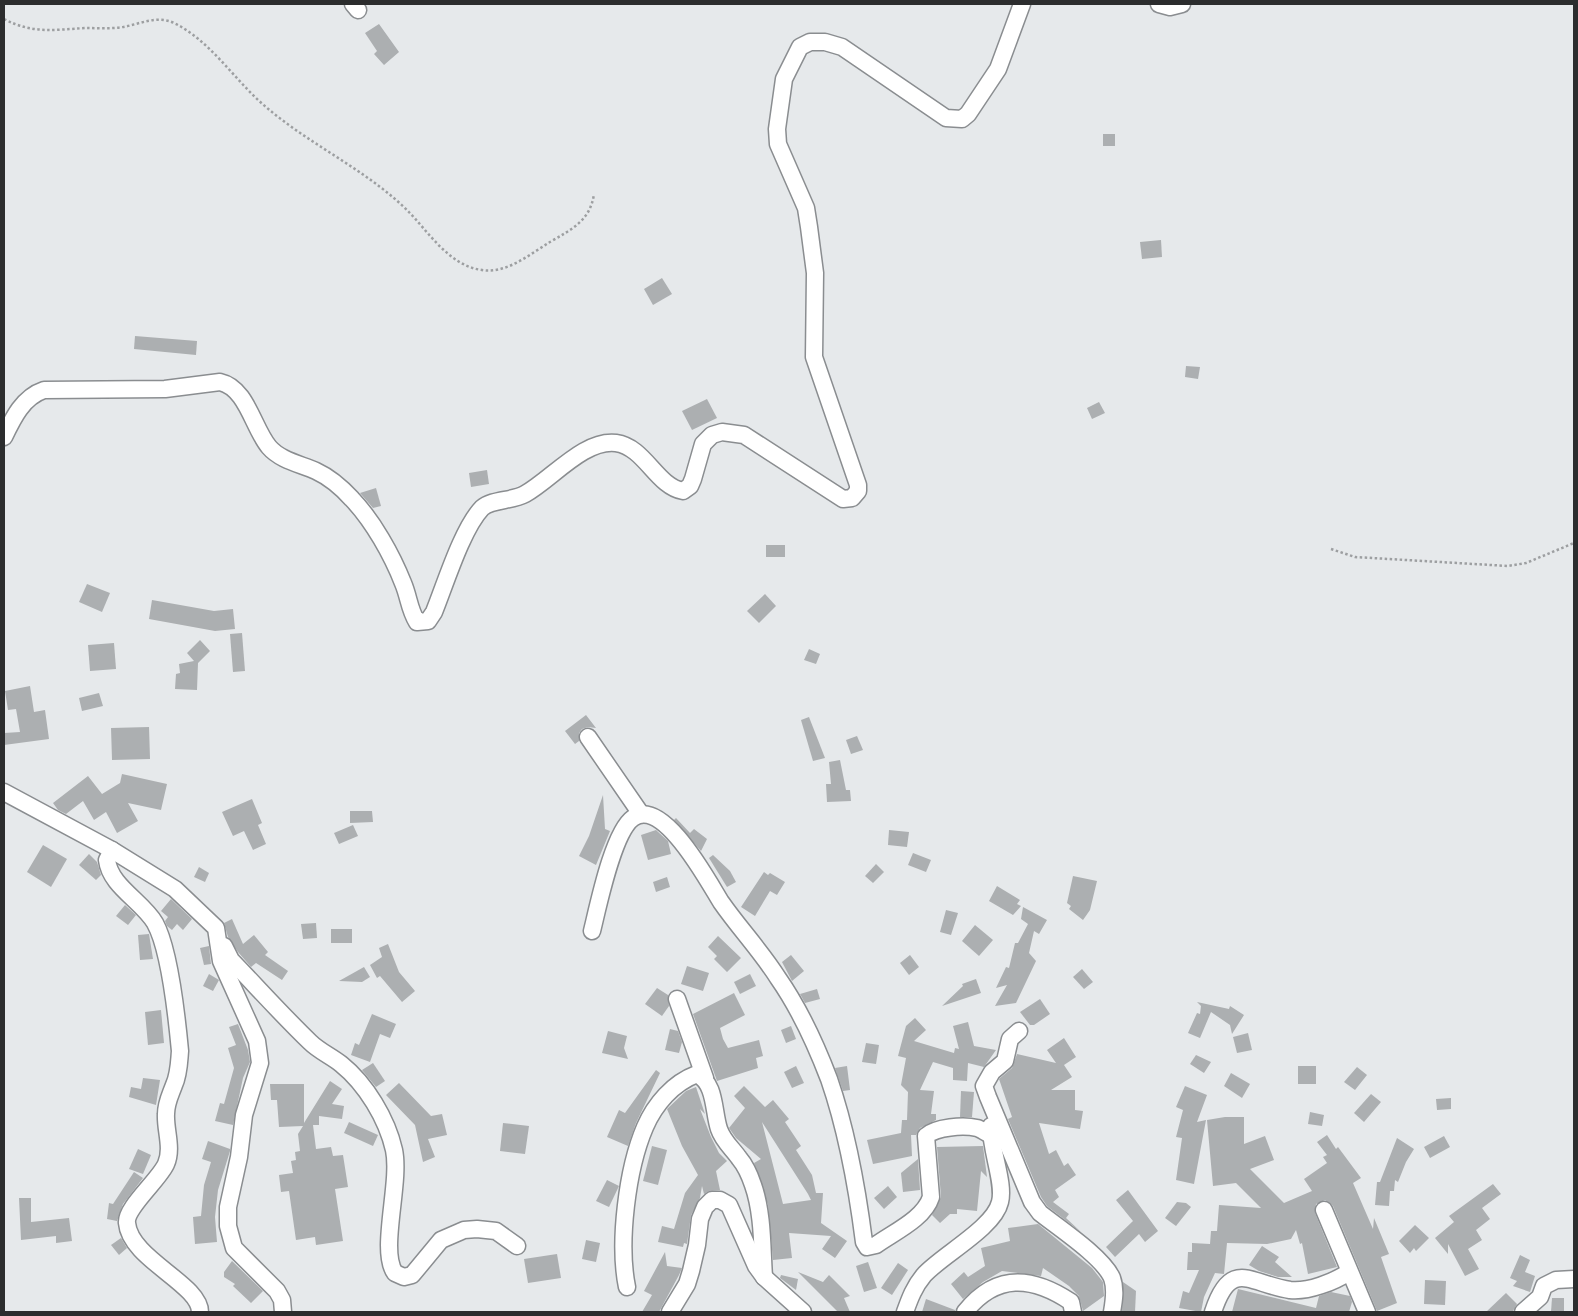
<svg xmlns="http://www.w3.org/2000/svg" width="1578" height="1316" font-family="Helvetica,sans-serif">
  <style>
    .building { fill: #acafb1; fill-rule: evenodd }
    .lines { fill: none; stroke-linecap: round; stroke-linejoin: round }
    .minor-casing { stroke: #8a8d90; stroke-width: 19 }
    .path { stroke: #9d9fa1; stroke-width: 2.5; stroke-dasharray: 2.5 2.5; stroke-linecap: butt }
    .minor { stroke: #fff; stroke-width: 16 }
  </style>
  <rect width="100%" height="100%" fill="#e6e9eb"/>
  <g class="building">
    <path d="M379,24l20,28 -15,13 -10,-11 3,-3 -12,-18z"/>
    <rect x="1103" y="134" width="12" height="12"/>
    <path d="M1161,240l1,17 -20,2 -2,-17z"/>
    <path d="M662,278l10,16 -19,11 -9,-16z"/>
    <path d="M135,336l62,5 -1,14 -62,-6z"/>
    <path d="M1186,366l14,1 -2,12 -13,-2z"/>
    <path d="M707,399l10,19 -25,12 -10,-19z"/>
    <path d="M1099,402l6,11 -13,6 -5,-11z"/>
    <path d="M487,470l2,14 -18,3 -2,-14z"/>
    <path d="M376,488l5,18 -8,2 -13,-15z"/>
    <rect x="766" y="545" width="19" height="12"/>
    <path d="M87,584l23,9 -8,19 -23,-10z"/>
    <path d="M765,594l11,12 -17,17 -12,-12z"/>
    <path d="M152,600l62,11 19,-2 2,20 -20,2 -66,-12z"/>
    <path d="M242,633l3,38 -12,1 -3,-38z"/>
    <path d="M200,640l10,11 -12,12 -1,27 -22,-1 1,-15 4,-1 -1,-9 15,-3 -7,-8z"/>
    <path d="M114,643l2,26 -26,2 -2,-26z"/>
    <path d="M809,649l11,5 -4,10 -12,-4z"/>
    <path d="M30,686l4,26 11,-2 4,29 -45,6v-12l16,-1 -4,-23 -8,1 -3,-19z"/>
    <path d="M99,693l4,13 -21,5 -3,-13z"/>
    <path d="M586,715l10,13 -8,-1 -6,2 -3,4v8l-4,3 -10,-13z"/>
    <path d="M809,717l16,41 -12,3 -12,-41z"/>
    <path d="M149,727l1,32 -38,1 -1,-32z"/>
    <path d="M857,736l6,14 -12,4 -5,-14z"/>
    <path d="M840,760l6,30h4l1,11 -24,1 -1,-18h5l-2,-22z"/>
    <path d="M122,774l45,10 -6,26 -33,-7 10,18 -21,12 -11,-21 -12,8 -11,-19 -17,13 -8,-4 -5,-7 35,-27 14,18 18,-11z"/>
    <path d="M603,795l2,34 5,2 -14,34 -17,-9 10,-20z"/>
    <path d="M252,799l10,24 -4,2 8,19 -13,6 -9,-19 -11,5 -11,-24z"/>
    <path d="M350,811h22l1,11 -23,1z"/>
    <path d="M676,818l14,15 4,-4 13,10 -6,12 -27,-31z"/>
    <path d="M353,825l5,11 -19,8 -5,-11z"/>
    <path d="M656,830l12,11 3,13 -23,6 -7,-25z"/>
    <path d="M889,830l20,2 -2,15 -19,-2z"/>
    <path d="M43,845l24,14 -16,28 -24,-15z"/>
    <path d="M913,853l18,7 -5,12 -18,-7z"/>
    <path d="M89,854l8,8 4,13 -5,5 -17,-15z"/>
    <path d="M713,855l17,16 6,11 -9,5 -18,-29z"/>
    <path d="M876,864l8,8 -11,11 -8,-7z"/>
    <path d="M199,867l10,6 -4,9 -11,-5z"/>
    <path d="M764,872l4,3 2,-2 15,9 -8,13 -7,-4 -15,25 -14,-9z"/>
    <path d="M1073,876l24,5 -7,29 -7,10 -14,-11 2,-3 -4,-3z"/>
    <path d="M667,877l3,10 -14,5 -3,-10z"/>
    <path d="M997,886l23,14 -3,4 4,2 -8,9 -24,-14z"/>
    <path d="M171,899l21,20 -9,11 -6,-6 -5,6 -5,-4 -2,-5 3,-4 -7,-6z"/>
    <path d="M125,905l11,10 -8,10 -12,-9z"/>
    <path d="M1023,907l24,13 -8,14 -5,-3 -5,22 7,8 -20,42 -21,3 12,-21 -11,3 10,-21 3,1 6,-25h3l10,-19 -7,-5z"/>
    <path d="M946,910l12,3 -7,22 -11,-3z"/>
    <path d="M232,919l11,25 11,-9 14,17 -3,3 23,16 -6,9 -26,-17 -5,4 -13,-15 -10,-15 -4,-14z"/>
    <path d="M316,923l1,15 -14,1 -2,-15z"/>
    <path d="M975,925l18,15 -14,16 -17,-15z"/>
    <rect x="331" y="929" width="21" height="14"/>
    <path d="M149,934l4,25 -13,1 -2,-25z"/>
    <path d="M718,936l23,22 -14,14 -13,-13 3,-3 -9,-9z"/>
    <path d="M388,944l11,28 16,19 -13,11 -22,-26 -3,2 -7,-13 12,-8 -3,-9z"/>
    <path d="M209,946l2,18 -7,1 -4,-17z"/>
    <path d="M791,955l13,16 -12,10 -10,-19z"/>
    <path d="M910,955l9,12 -10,8 -9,-12z"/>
    <path d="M687,966l22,7 -6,18 -22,-7z"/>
    <path d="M364,967l6,10 -8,5 -23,-1z"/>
    <path d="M1082,969l11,13 -9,7 -11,-12z"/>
    <path d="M209,974l10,6 -6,11 -10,-5z"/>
    <path d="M750,974l6,12 -16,8 -6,-12z"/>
    <path d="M976,979l5,14 -39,13 21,-20 -1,-2z"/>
    <path d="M657,988l11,7 1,11 -7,10 -17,-12z"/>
    <path d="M817,989l3,10 -15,4 -5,-9z"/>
    <path d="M734,993l11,22 -25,13 3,11 5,9 31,-8 4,16 -7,2 2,10 -41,13 -24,-67z"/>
    <path d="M1040,999l10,15 -16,11h-4l-10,-13z"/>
    <path d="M1197,1002l32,7 1,-3 14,9 -12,19 -2,-9 -19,-13 -11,26 -12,-5 9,-20 3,1 1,-8z"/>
    <path d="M161,1010l3,33 -16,2 -3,-33z"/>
    <path d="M372,1014l24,10 -6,14 -10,-4 -10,28 -19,-7 4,-12 4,2z"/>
    <path d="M915,1018l11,12 -12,11 40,12 1,-5 4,1 -6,-23 15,-4 6,24 22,4 -12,17 -16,-4 -1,18 -14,-1v-12l-20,-6 -13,28 14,1 -3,23h5v6l-16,8 -4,7h-5l1,21 -39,8 -6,-24 34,-7 1,-13h5l1,-28 -7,-7 5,-27 -8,-2 8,-30z"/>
    <path d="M238,1024l10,26 2,12 -7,16 -10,47 -18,-4 5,-18 4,1 10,-36 -6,-20 8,-3 -7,-18z"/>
    <path d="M791,1026l5,13 -10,4 -5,-13z"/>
    <path d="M670,1029l8,2 4,11 -3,11 -14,-3z"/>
    <path d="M608,1031l19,5 -3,12 4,11 -26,-6z"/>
    <path d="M1248,1033l4,17 -15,3 -4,-16z"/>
    <path d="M1064,1038l12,19 -12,8 8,12 -21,13h24v20l8,1 -3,18 -41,-6 10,31 7,-4 8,16 4,-3 8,12 -21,15 4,7 -6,5 16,12 -3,4 15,14 -34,-26 -6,-9 -33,-78 4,-2 -13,-38 13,-11 5,-14 39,9 -9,-13z"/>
    <path d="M866,1043l13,2 -3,19 -14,-2z"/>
    <path d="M1196,1055l15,7 -7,11 -14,-9z"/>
    <path d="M373,1063l12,18 -9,6 -14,-17z"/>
    <path d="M796,1066l8,17 -12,5 -8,-16z"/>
    <path d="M847,1066l3,24 -7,1 -8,-23z"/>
    <rect x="1298" y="1066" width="18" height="18"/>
    <path d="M1357,1067l10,8 -12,15 -11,-8z"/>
    <path d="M656,1070l4,3 -24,50 -8,23 -21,-9 12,-27 6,3z"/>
    <path d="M1231,1073l19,11 -8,14 -18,-12z"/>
    <path d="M143,1078l17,2 -4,25 -27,-8 2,-10 10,2z"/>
    <path d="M330,1081l12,8 -10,15 12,2 -2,13 -23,-3v9h-6l3,24 15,-2 2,9 10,-1 5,32 -13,2 8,52 -27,4 -1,-8 -19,3 -7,-49 -8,1 -2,-17 14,-2 -2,-12 5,-1 -1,-8 5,-1 -2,-17 5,-8 -24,1 -2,-27h-6l-1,-16h34v39z"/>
    <path d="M399,1083l32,33 11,-2 5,21 -19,4 7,18 -12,5 -8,-37 -29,-30z"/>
    <path d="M744,1086l21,21 8,-7 16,19 -4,3 16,24 -5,4 16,25 4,18h7l-2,30 26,18 -12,17 -13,-9 9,-13 -42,-3 3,25 -19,2 -5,-55 -14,-42 7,-4 -25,-21 -7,-10 16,-20 -11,-12zM762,1122l46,72 3,6 -28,4z"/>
    <path d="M1185,1086l22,9 -10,27 9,-2 -12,64 -18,-4 6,-42 -6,-1 7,-27 -7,-3z"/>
    <path d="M696,1087l9,27 -5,-5 11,28 8,16 8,8 -11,10 4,19 -11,1 -5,3 -2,-8 -2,12 -9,17 -4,29 -3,-1 -1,4 -25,-5 4,-16 12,3 11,-36 13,-18 -16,-29 -15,-37 19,-18z"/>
    <path d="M961,1091l13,1 -2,25h-12z"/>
    <path d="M1371,1094l10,8 -17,20 -10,-9z"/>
    <path d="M1451,1098v11l-14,1 -1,-11z"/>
    <path d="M1310,1112l14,3 -2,11 -14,-2z"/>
    <path d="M1225,1117h19v27l21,-8 9,24 -24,9 34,34 28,-12 -8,-12 23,-16 -4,-6 4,-2 -10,-13 10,-7 9,14 2,-2 23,31 -8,5 20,46 1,-11 15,36 -8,3 16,46 -20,8 -44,-105 -8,-6 -9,4 -1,9 22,54 -29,7 -6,-31 -2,1 -4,-14 -5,9 -24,5 -40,-1 -3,31 -9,-1 -11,24 -3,15 -22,-4 4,-17 6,2 10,-23h-12l1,-18h4v-9l18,1 1,-13h6l2,-26 42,3 -25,-25 -23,3 -6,-66z"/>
    <path d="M349,1122l29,13 -5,11 -29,-13z"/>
    <path d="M503,1123l26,3 -4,28 -25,-3z"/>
    <path d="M1444,1136l6,11 -20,11 -6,-11z"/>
    <path d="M1397,1138l17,11 -8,13 -8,20 -3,-2 -1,11h-4l-1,15 -14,-1 2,-23h3z"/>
    <path d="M208,1141l22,8v2l-12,39 -3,27 2,25 -22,2 -2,-27 8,-1 3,-31 7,-23 -9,-3z"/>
    <path d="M652,1146l15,4 -9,35 -15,-4z"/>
    <path d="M983,1146l4,31 -6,-6 -4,40 -20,-2v5h-7l-10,9 -8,-8 9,-18 -4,-50z"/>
    <path d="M138,1149l13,6 -8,19 -14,-5z"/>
    <path d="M918,1159l2,31 -17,2 -2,-19z"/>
    <path d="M134,1172l9,6 -20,26 -6,17 -10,-2 2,-16 4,1z"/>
    <path d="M607,1180l12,6 -10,21 -13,-6z"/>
    <path d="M1493,1184l8,10 -19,14 8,11 -14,11 6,10 -14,9 11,20 -14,7 -17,-32v10l-13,-16 19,-16 -5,-6z"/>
    <path d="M888,1186l9,11 -13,12 -10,-11z"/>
    <path d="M1128,1190l30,41 -13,11 -6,-8 -24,23 -9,-10 27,-26 -17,-21z"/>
    <path d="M19,1198h12v24l38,-4 3,23 -16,2v-7l-35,4z"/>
    <path d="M1177,1202l9,1 5,4 -15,19 -11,-8z"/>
    <path d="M1038,1224l54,44 11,14 1,14 -21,15 -4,-15 -10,-10 -26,-18 -2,8 -39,-5 -19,11 -20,17 -12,-15 13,-12 4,5 17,-11 -4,-18 29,-7 -2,-13z"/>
    <path d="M1415,1225l14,13 -13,13 -2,-3 -4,5 -11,-12z"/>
    <path d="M121,1238l6,10 -8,7 -8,-10z"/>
    <path d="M586,1240l14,3 -4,19 -14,-3z"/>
    <path d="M1262,1246l17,11 -4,5 17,15h-14l-19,-6 -10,-6z"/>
    <path d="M665,1252l2,14 15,2 -3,7 -20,37h-17l10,-17 -8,-4z"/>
    <path d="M557,1254l4,24 -33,5 -4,-24z"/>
    <path d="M1520,1255l10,5 -5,12 10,4 -5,16 -17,-6 4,-5 -7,-3z"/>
    <path d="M232,1261l31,30 -12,12 -18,-17 2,-2 -11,-7v-5z"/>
    <path d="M868,1262l9,26 -13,4 -8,-26z"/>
    <path d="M898,1263l10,7 -16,25 -11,-7z"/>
    <path d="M798,1272l25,10 6,-7 21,21 -6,2 6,14h-12z"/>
    <path d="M781,1275l17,4 -2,11 -16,-12z"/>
    <path d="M1425,1280l21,1 -1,24 -21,-1z"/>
    <path d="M1123,1282l13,9 -1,21h-13z"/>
    <path d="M1238,1289l78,19 3,-12 12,-4 19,4 2,6 -3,10h-117z"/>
    <path d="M1506,1293l11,11 -4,7 -27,1z"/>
    <path d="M1552,1298h12v14h-13z"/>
    <path d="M926,1299l29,11v2h-33z"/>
  </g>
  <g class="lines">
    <g class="minor-casing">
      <g id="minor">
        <path d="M353,4l5,6"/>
        <path d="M1159,4l11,3 12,-3"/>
        <path d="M4,437c9,-19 19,-40 40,-47l121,-1 55,-7c27,6 33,46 49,65 11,13 31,17 47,24 13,6 26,17 36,28 21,22 40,56 51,84 6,14 6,26 14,39l11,-1 6,-9c11,-27 28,-83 48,-104 10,-9 31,-7 43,-14 27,-15 59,-55 91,-51 29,4 40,43 67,48l7,-5 3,-7 10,-35 9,-9 10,-3 22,3 99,64 9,-1 6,-7v-6l-44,-128 1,-84 -6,-46 -3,-19 -28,-64 -1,-15 7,-50 16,-32 10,-5h15l17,5 104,71 16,1 6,-5 30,-45 24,-65"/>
        <path d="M588,737l53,77"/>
        <path d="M4,792l108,58 63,39 41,39 5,33 36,80 3,22 -16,52 -5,42 -11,50v19l6,22 43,43 5,9 1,12"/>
        <path d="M112,850l-5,10c3,26 35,41 48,63 15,27 22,96 25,128 -1,12 -1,23 -6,34 -4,11 -8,18 -8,29 -1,16 7,34 0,50 -7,16 -41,44 -39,59 3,36 73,61 73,89"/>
        <path d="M592,931c6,-24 21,-99 41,-113 30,-22 76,65 88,84 18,26 40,49 57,76 21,30 38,67 51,101 18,52 28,108 35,163l3,5 9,-2c18,-13 48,-26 55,-48l-5,-61c10,-9 37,-11 51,-8 4,1 9,5 14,7"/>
        <path d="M224,946l7,14c26,27 52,56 79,82 9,9 21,14 31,22 25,20 46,55 53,86 7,33 -15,101 1,123l9,4 8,-2 29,-35 23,-10 13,-1 19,2 21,15"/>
        <path d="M677,999l28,79"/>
        <path d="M1019,1031l-9,8 -5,22 -13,11 -8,14 4,11 44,105 8,11c19,15 63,44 72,65 4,11 2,23 0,34"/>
        <path d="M1324,1210l43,102"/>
        <path d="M627,1287c-9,-44 0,-118 18,-160 10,-23 28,-44 52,-53 19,10 16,37 22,55 4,12 13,19 20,29 6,7 11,18 14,27 10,28 9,63 11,92"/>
        <path d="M670,1312l17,-28 4,-13 6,-26 3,-26 5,-12 7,-7h8l9,5 27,61 8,11 39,35"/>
        <path d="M905,1312c5,-14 9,-25 19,-37 18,-20 70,-47 76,-73 5,-19 -10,-53 -9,-76"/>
        <path d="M965,1312c31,-39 67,-36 106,-10l2,10"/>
        <path d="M1213,1312c18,-55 37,-28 77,-22 18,2 44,-8 59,-18"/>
        <path d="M1523,1312l17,-15 4,-11 12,-6 18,-1"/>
      </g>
    </g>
    <g class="path">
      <path d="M4,19c29,15 50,11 81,9 12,0 25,1 38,-1 17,-3 34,-12 51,-4 37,18 61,58 92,84 44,38 99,62 141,103 21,21 42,56 75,60 25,4 48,-16 68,-28 22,-13 40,-21 44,-48"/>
      <path d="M1331,549l24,8 153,9 18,-3 48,-20"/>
    </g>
    <use href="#minor" class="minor"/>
  </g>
  <rect width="1578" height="1316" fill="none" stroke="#2c2d2e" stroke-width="10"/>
</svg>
